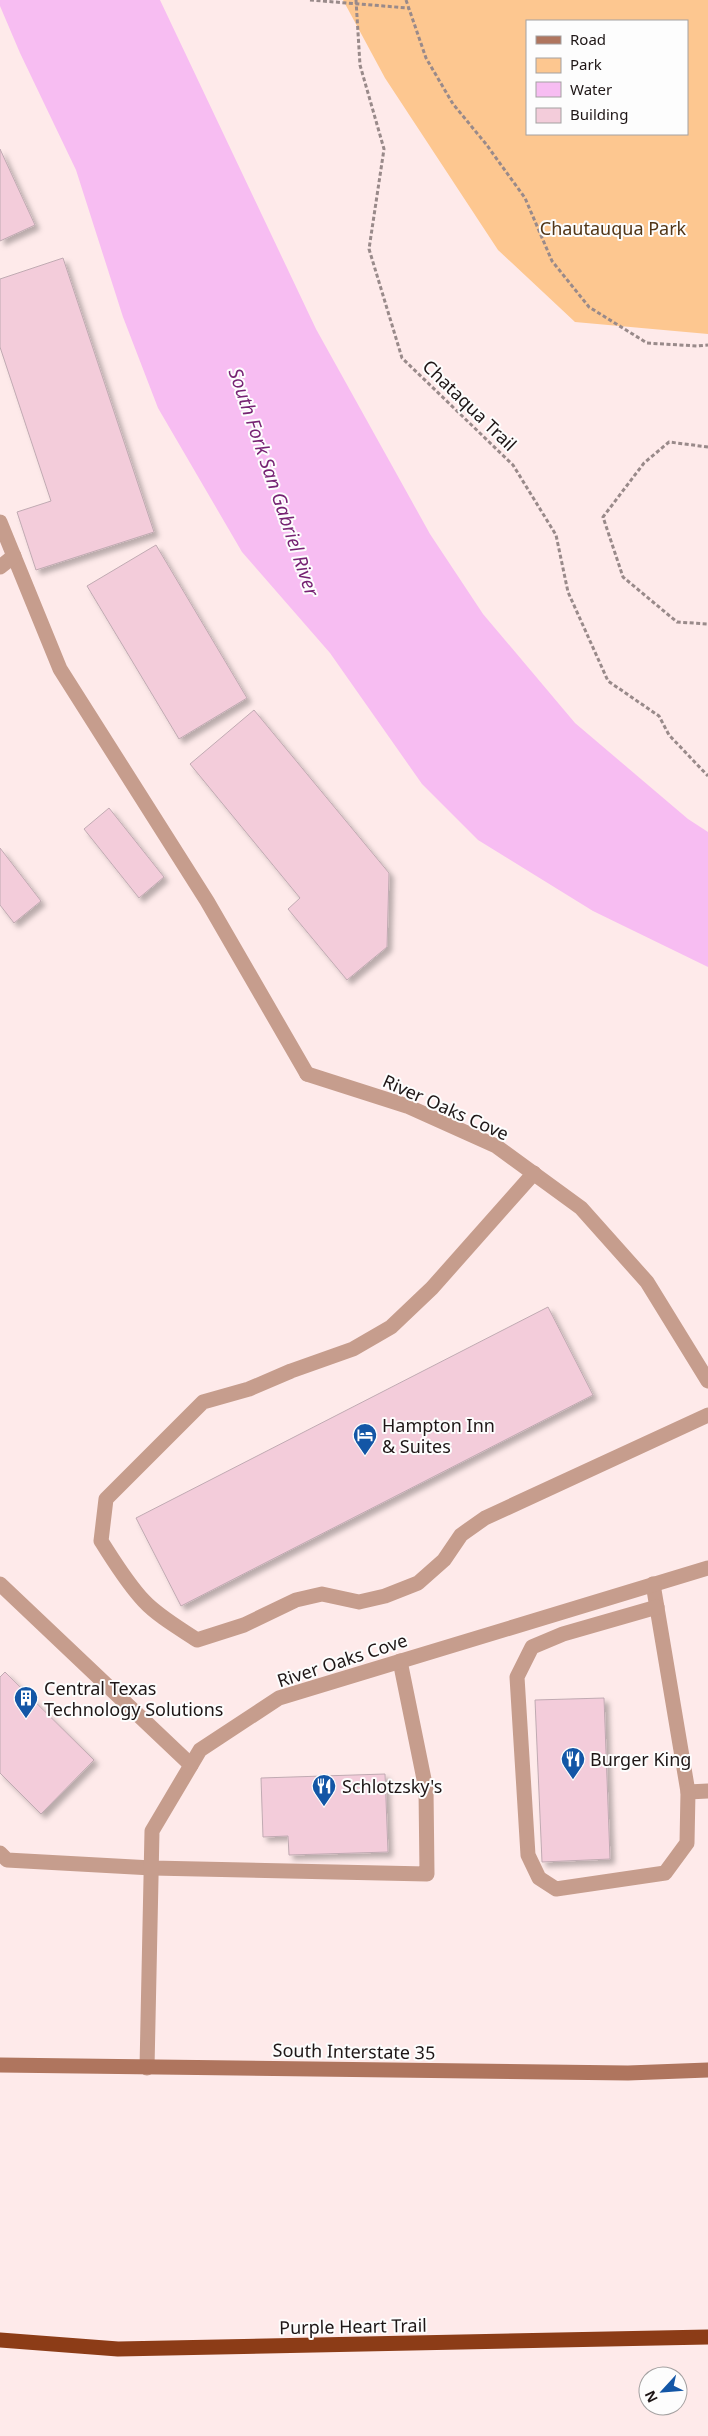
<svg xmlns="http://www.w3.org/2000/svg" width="708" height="2436" font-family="'Noto Sans',sans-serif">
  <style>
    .green { fill: #fdc790; fill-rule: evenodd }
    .water { fill: #f7bdf2 }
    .building { fill: #f3ccda; stroke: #c0aab2; filter: url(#shadow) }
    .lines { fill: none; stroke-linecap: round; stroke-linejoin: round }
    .path { stroke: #998a8a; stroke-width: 3; stroke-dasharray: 4 2.5; stroke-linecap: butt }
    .service { stroke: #c69d8d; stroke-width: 15 }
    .minor { stroke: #c69d8d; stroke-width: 15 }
    .secondary { stroke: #af755e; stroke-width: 15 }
    .motorway { stroke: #8c3c17; stroke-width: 15 }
    .labels { text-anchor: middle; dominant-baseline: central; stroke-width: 4; stroke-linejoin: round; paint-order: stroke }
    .park-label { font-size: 18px; fill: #523617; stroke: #fdfdfd }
    .street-label { font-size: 18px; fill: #1e1616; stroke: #fdfdfd }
    .poi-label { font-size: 18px; fill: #1e1616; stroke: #fdfdfd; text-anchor: start }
    .water-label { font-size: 19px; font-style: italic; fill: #762373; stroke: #fdfdfd }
  </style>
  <defs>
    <filter id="shadow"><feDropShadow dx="4.5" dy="4.5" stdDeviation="2.5" flood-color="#0004"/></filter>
  </defs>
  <rect width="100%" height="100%" fill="#feeaea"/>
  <path class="green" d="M343,0h365v334l-133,-12 -77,-72 -113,-172zM527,21h160v113h-160z"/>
  <path class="water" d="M0,0h160l156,329 114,205 53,80 92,109 113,96 20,13v135l-115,-56 -115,-71 -56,-56 -92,-131 -88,-101 -84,-144 -35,-91 -47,-147 -56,-117 -20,-47z"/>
  <g class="building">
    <path d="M0,149l35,76 -35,16z"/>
    <path d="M63,258l91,274 -118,38 -19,-58 34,-11 -51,-154v-68z"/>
    <path d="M156,545l91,153 -68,41 -92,-153z"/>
    <path d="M254,710l135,163 -2,74 -40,33 -59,-71 12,-11 -110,-134z"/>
    <path d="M109,808l55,69 -25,21 -55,-69z"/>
    <path d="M0,848l41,53 -27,22 -14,-18z"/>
    <path d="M548,1307l45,88 -412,211 -45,-88z"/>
    <path d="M5,1672l89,88 -53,54 -41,-41v-96z"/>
    <path d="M604,1698l6,161 -68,3 -7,-162z"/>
    <path d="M385,1774l3,78 -99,3 -1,-19 -25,1 -2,-59z"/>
  </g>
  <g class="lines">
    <g class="path">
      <path d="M310,0l98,8"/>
      <path d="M356,0l4,65 24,84 -15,100 33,109 111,107 43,70 12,57 40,89 51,35 10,19 39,41"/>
      <path d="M406,0l20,58 27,46 33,40 39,54 27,63 37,46 58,36 50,3 11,-1"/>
      <path d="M708,447l-39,-5 -25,21 -41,54 20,60 54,45 31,2"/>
    </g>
    <g class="service">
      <path d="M0,522l60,147 147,232 100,173"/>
      <path d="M0,567l14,-11"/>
      <path d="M534,1173l-102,115 -41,39 -38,22 -62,22 -42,18 -46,13 -97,97 -5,42c13,20 26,42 43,60 14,15 35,27 53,39l47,-15 52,-25 26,-6 37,8 26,-6 33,-13 26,-23 17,-25 24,-17 223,-103"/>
      <path d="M0,1584l191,181"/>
      <path d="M653,1584l35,208 20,-1"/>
      <path d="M657,1607l-94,27 -31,13 -15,30 11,178 11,23 17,11 109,-16 22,-30 1,-51"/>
      <path d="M0,1853l7,7 145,8 275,6 -1,-85 -26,-128"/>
      <path d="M147,2068l5,-237 48,-81 79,-52 429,-130"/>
    </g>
    <path class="minor" d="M307,1074l100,32 89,40 85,62 66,74 61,99"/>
    <path class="secondary" d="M0,2065l628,8 80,-3"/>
    <path class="motorway" d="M0,2340l118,9 590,-12"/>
  </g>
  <defs>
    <g id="hotel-pin" transform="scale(1.25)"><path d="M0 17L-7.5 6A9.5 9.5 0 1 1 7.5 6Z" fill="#1356a6" stroke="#fdfdfd"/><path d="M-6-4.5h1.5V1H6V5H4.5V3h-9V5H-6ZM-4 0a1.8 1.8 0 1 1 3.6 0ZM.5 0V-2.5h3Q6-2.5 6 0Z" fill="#fff"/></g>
    <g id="building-pin" transform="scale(1.25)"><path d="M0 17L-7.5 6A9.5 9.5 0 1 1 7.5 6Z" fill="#1356a6" stroke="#fdfdfd"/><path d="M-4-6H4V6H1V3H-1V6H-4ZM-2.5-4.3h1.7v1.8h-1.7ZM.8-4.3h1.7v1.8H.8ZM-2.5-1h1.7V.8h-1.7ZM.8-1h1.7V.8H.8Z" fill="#fff"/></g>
    <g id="restaurant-pin" transform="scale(1.25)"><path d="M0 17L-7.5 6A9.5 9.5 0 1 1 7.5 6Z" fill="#1356a6" stroke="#fdfdfd"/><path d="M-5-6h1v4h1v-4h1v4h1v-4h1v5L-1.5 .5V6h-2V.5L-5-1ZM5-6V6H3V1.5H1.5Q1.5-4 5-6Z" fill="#fff"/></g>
  </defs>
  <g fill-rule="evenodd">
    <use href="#hotel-pin" x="365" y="1435"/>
    <use href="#building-pin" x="26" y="1698"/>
    <use href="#restaurant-pin" x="573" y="1759"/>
    <use href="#restaurant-pin" x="324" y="1786"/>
  </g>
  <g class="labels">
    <g class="park-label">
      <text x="613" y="228">Chautauqua Park</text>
    </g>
    <g class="street-label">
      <text transform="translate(470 405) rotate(44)">Chataqua Trail</text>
      <text transform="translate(446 1107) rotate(24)">River Oaks Cove</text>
      <text transform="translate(342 1660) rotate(-18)">River Oaks Cove</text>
      <text transform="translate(354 2051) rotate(1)">South Interstate 35</text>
      <text transform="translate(353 2326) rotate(-1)">Purple Heart Trail</text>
    </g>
    <g class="poi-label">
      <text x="382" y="1425">Hampton Inn<tspan x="382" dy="21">&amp; Suites</tspan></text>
      <text x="44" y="1688">Central Texas<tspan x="44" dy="21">Technology Solutions</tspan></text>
      <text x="590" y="1759">Burger King</text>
      <text x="342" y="1786">Schlotzsky's</text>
    </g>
    <g class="water-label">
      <text transform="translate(274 482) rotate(71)">South Fork San Gabriel River</text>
    </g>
  </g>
  <rect x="526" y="20" width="162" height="115" fill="#fdfdfd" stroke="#a4a1a1"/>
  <rect x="536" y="36" width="25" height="8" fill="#af755e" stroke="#a4a1a1"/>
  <text x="570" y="45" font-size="15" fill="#1e1616">Road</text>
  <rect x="536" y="58" width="25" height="15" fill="#fdc790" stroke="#a4a1a1"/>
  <text x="570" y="70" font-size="15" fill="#1e1616">Park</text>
  <rect x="536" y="82" width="25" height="15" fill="#f7bdf2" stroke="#a4a1a1"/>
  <text x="570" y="95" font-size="15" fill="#1e1616">Water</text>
  <rect x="536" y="108" width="25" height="15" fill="#f3ccda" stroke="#a4a1a1"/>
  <text x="570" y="120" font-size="15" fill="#1e1616">Building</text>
  <g transform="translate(663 2391) rotate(244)"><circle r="24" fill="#fdfdfd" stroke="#a4a1a1"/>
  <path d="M0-4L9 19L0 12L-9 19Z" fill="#1356a6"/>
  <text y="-8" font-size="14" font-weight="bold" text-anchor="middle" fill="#1e1616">N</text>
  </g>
</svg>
